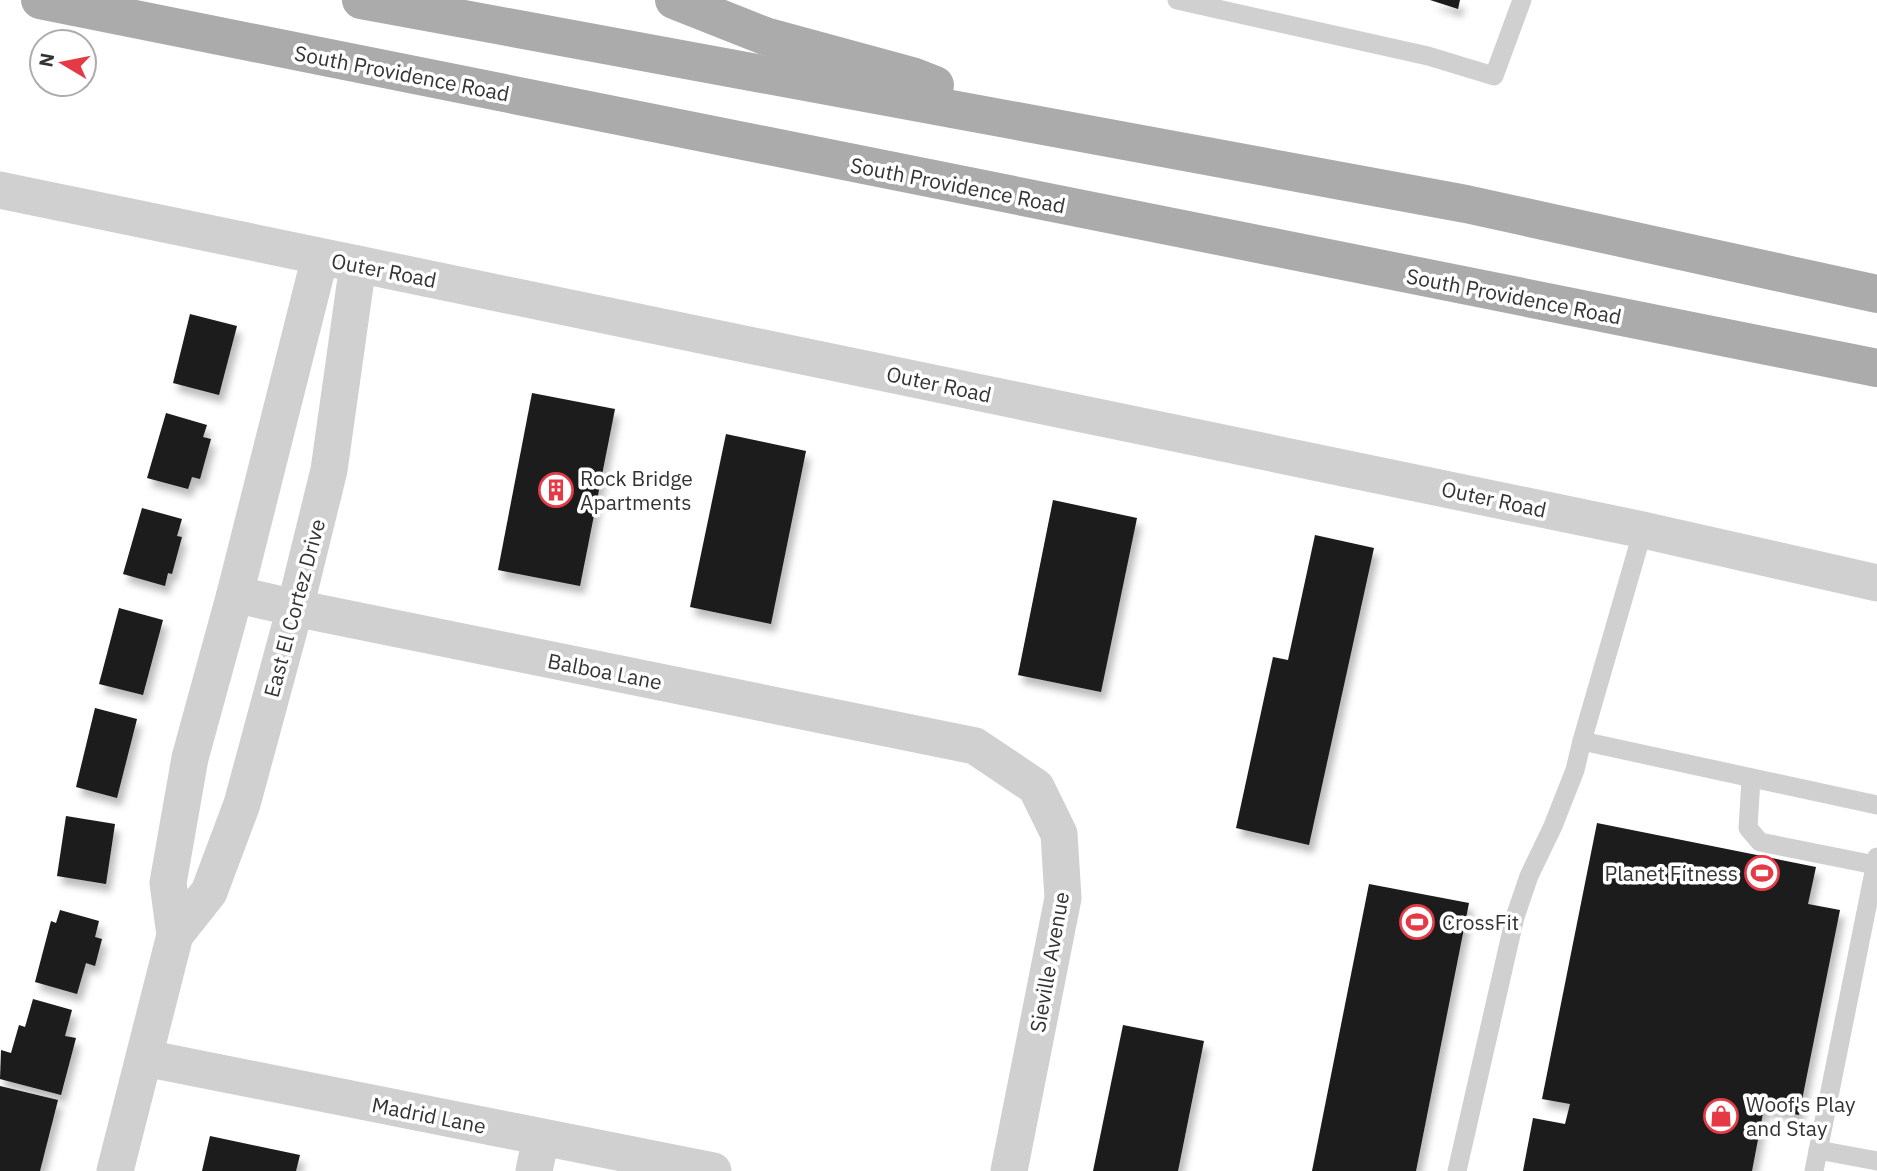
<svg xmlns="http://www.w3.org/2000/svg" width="1877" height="1171" font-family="'IBM Plex Sans',sans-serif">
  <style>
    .building { fill: #1a1a1a; filter: url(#shadow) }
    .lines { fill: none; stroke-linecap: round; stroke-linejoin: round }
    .lane { stroke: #d0d0d0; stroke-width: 19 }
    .street { stroke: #d0d0d0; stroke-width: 37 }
    .primary { stroke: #ababab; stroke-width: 38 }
    .labels { text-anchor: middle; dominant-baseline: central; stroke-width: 7; stroke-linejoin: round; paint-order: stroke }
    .street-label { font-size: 21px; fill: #333; stroke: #fff }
    .poi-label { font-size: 21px; fill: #333; stroke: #fff; text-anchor: start }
  </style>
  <defs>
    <filter id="shadow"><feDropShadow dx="4.5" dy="8" stdDeviation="3.5" flood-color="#0004"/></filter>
  </defs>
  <rect width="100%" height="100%" fill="#fff"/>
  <g class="building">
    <path d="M1430,0h30l-2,9z"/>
    <path d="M190,314l47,12 -18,69 -46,-12z"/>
    <path d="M532,393l83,16 -35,177 -82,-16z"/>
    <path d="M166,413l41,12 -4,12 8,2 -11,40 -8,-2 -4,12 -41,-11z"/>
    <path d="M726,434l80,17 -35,173 -81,-17z"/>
    <path d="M1053,500l84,18 -36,174 -83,-17z"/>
    <path d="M142,508l40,11 -5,17 5,1 -10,37 -4,-1 -3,13 -42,-12z"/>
    <path d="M1315,535l59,13 -65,297 -73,-17 37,-171 15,3z"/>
    <path d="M119,608l44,12 -20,75 -44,-11z"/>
    <path d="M95,708l42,11 -20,79 -41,-11z"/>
    <path d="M66,816l49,8 -9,60 -49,-8z"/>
    <path d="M1597,823l219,44 -8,37 32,6 -41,205 -35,-7 -12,63h-229l10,-53 32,6 5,-20 -28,-5z"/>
    <path d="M1369,884l100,19 -53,268h-104z"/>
    <path d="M60,910l39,11 -4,16 7,2 -7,27 -9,-3 -9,31 -42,-12 16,-61 5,2z"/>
    <path d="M33,999l39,11 -7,26 11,2 -15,57 -61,-16 1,-29 10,3 8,-28 6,2z"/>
    <path d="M1123,1025l81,16 -26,130h-85z"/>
    <path d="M0,1086l58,14 -18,71h-40z"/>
    <path d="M210,1136l90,19 -4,16h-94z"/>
  </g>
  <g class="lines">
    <g class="lane">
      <path d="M1177,0l251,56 66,20 28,-76"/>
      <path d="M1643,530l-61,211 295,64"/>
      <path d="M1751,779l-3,49 12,14 115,23"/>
      <path d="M1818,1150l59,11"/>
      <path d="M1457,1171l58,-254 14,-41 24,-50 22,-56 7,-29"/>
      <path d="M1814,1171l63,-314"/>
    </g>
    <g class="street">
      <path d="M0,190l1643,340 234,53"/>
      <path d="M235,594l60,14 680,138 61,41 23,47 4,64 -54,273"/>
      <path d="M175,935l34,-43 33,-88 53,-196 34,-138 29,-206"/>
      <path d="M145,1058l568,113"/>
      <path d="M115,1171l60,-236 -7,-52 22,-125 45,-164 85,-337"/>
      <path d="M534,1171l7,-34"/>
    </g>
    <g class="primary">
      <path d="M40,0l1837,368"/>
      <path d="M361,0l1105,204 411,90"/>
      <path d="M674,0l91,36 147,40 23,9"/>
    </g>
  </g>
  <defs>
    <g id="building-ring" transform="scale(1.75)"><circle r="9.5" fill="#fff" stroke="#e63946" stroke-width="1.5"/><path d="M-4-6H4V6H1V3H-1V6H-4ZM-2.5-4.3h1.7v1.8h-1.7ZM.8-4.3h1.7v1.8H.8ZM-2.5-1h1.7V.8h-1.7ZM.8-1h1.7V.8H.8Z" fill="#e63946"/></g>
    <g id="stadium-ring" transform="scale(1.75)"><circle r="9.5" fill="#fff" stroke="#e63946" stroke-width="1.5"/><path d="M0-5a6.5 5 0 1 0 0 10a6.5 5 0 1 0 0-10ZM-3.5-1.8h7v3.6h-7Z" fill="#e63946"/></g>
    <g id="shop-ring" transform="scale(1.75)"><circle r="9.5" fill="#fff" stroke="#e63946" stroke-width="1.5"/><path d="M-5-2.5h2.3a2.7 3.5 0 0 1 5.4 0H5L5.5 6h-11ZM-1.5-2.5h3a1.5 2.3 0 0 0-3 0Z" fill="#e63946"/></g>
  </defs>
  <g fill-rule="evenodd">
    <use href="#building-ring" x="556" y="490"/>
    <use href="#stadium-ring" x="1762" y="873"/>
    <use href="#stadium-ring" x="1417" y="922"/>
    <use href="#shop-ring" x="1721" y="1116"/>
  </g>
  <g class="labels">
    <g class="street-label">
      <text transform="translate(402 73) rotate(11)">South Providence Road</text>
      <text transform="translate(958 185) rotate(11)">South Providence Road</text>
      <text transform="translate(384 270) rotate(11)">Outer Road</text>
      <text transform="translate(1514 296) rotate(11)">South Providence Road</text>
      <text transform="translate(939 384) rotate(12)">Outer Road</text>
      <text transform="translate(1494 499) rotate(12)">Outer Road</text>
      <text transform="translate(294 608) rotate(-75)">East El Cortez Drive</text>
      <text transform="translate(605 671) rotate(11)">Balboa Lane</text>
      <text transform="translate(1049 962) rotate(-80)">Sieville Avenue</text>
      <text transform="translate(429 1115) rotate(11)">Madrid Lane</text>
    </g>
    <g class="poi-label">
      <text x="580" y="478">Rock Bridge<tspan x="580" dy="24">Apartments</tspan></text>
      <text x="1738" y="873" text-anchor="end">Planet Fitness</text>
      <text x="1442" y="922">CrossFit</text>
      <text x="1746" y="1104">Woof's Play<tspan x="1746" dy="24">and Stay</tspan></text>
    </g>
  </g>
  <g transform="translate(63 63) rotate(280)"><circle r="33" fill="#ffffff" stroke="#adadad" stroke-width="2"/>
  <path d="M0-5L12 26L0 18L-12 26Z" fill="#e63946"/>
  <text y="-10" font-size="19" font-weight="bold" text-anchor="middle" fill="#333333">N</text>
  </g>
</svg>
